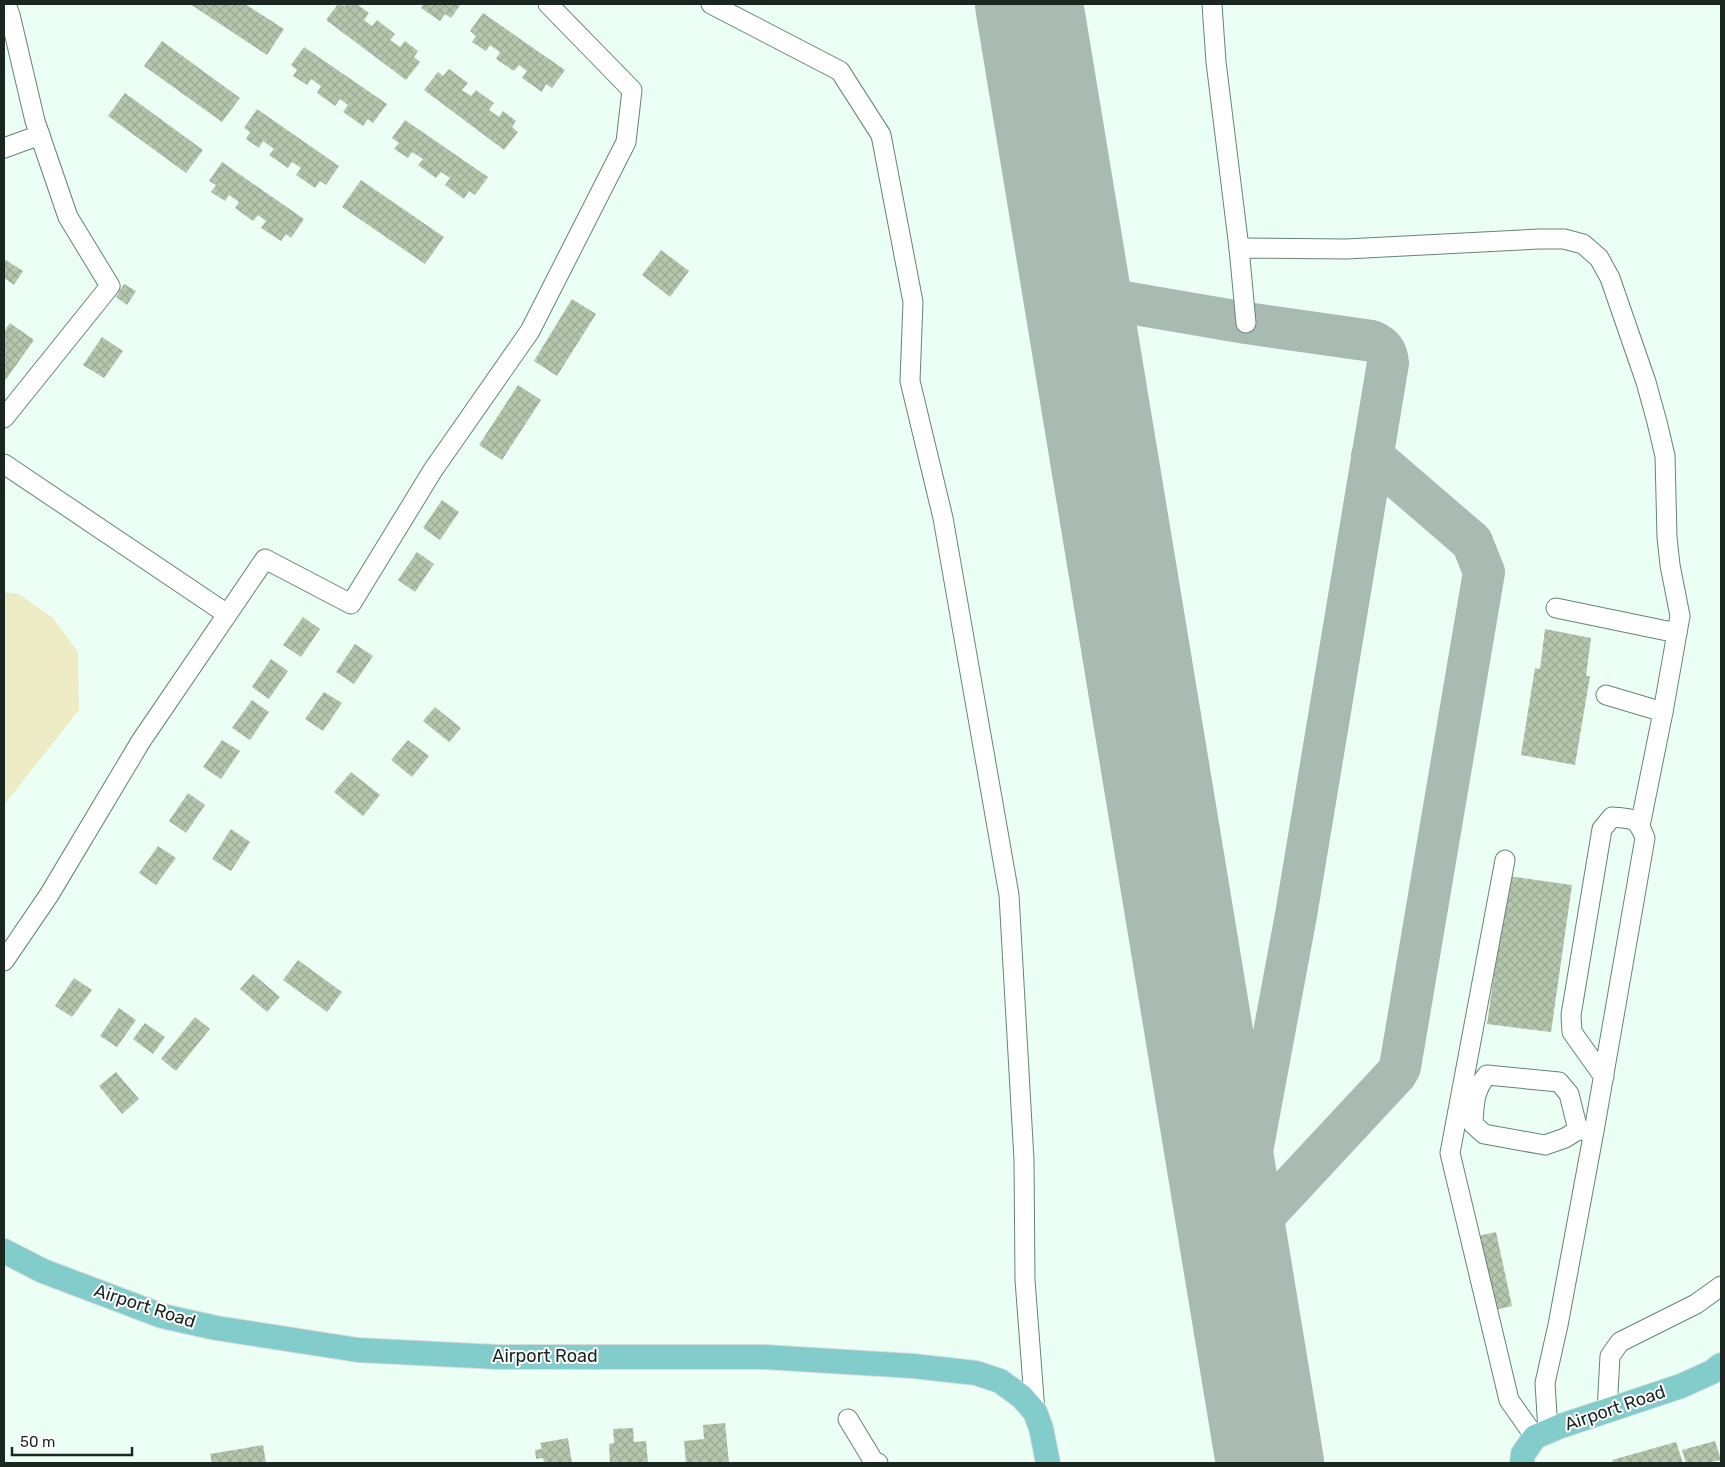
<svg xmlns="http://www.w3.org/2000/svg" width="1725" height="1467" font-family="Rubik,sans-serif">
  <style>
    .pitch { fill: #eeecc4 }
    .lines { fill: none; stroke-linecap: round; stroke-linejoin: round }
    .taxiway { stroke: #a9bab2; stroke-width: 42 }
    .runway { stroke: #a9bab2; stroke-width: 108 }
    .building { fill: url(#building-cross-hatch) }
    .minor-casing { stroke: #668476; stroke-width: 21 }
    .major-casing { stroke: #dadcdb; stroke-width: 26 }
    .minor { stroke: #fff; stroke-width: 19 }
    .major { stroke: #82cccb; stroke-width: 24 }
    .labels { text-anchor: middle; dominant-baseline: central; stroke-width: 4; stroke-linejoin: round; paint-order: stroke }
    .street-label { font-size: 18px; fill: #1a2721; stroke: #fff }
  </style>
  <defs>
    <pattern id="building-cross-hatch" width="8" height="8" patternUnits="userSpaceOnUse" patternTransform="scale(1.25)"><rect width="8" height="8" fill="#b5c6ac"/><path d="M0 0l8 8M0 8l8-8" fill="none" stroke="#9baa94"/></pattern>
  </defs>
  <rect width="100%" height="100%" fill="#ebfff5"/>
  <path class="pitch" d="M4,592l15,2 34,24 25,34 1,58 -75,95z"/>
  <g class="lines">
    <g class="taxiway">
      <path d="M1077,294l169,29 126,18c11,5 15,10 16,22l-92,552 -62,333"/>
      <path d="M1234,1248l162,-174 4,-7 84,-495 -12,-30 -100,-86"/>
    </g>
    <path class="runway" d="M1029,4l241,1459"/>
  </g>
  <g class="building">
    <path d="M190,4h55l39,25 -17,26z"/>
    <path d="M338,4l7,2 2,-2h10l12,9 -5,7 8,6 5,-6 18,14 -5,6 10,7 5,-6 13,10 -4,6 6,5 -14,18 -80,-60z"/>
    <path d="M424,4h37l-10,14 -6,-4 -5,7 -19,-13z"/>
    <path d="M483,13l82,57 -13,18 -6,-4 -4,8 -20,-14 5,-7 -8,-6 -5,6 -18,-12 4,-7 -10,-7 -4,6 -14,-9 4,-6 -6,-5z"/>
    <path d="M162,41l78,57 -18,24 -78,-56z"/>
    <path d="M304,47l83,57 -14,19 -5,-4 -5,7 -20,-14 5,-7 -8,-6 -5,7 -18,-13 4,-7 -10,-7 -4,6 -14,-9 4,-6 -6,-5z"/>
    <path d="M449,69l19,14 -6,7 9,6 5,-6 18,13 -5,7 10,7 4,-6 13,10 -4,6 6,5 -14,18 -80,-60 14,-18 5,4z"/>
    <path d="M125,93l78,57 -17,23 -78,-57z"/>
    <path d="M257,109l82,57 -13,19 -6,-4 -5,7 -19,-13 5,-7 -9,-6 -4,6 -19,-13 5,-6 -11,-8 -4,7 -13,-9 4,-7 -6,-4z"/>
    <path d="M405,120l83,57 -13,18 -6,-4 -5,8 -19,-14 5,-7 -9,-6 -5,6 -18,-13 5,-6 -11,-7 -4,6 -14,-9 5,-6 -7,-5z"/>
    <path d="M222,162l82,57 -13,19 -5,-4 -5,7 -20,-13 5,-7 -8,-6 -5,6 -18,-13 4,-6 -10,-7 -4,6 -14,-9 5,-7 -7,-4z"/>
    <path d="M361,180l83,57 -19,27 -83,-57z"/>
    <path d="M661,250l28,21 -19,26 -28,-22z"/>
    <path d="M4,259l19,12 -9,14 -10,-7z"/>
    <path d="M124,284l12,7 -9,14 -11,-8z"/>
    <path d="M572,299l24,15 -39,62 -23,-15z"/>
    <path d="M10,323l24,17 -30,42v-50z"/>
    <path d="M102,337l21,14 -19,27 -21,-13z"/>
    <path d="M518,385l23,15 -39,60 -23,-15z"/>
    <path d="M442,500l17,12 -19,28 -17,-12z"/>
    <path d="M417,552l17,12 -19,28 -17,-12z"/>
    <path d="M303,617l17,12 -19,28 -18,-12z"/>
    <path d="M1545,629l46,9 -5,38h4l-15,89 -54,-10 14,-87 5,1z"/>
    <path d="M355,644l18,12 -19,28 -18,-12z"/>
    <path d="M271,659l17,12 -19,28 -17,-12z"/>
    <path d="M324,692l18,11 -19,28 -18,-12z"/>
    <path d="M252,700l17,12 -19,28 -18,-12z"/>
    <path d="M435,707l26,21 -12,14 -26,-21z"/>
    <path d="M222,740l18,11 -19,28 -18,-12z"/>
    <path d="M408,740l21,16 -17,21 -21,-17z"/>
    <path d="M351,772l29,23 -17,21 -29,-24z"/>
    <path d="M188,793l17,12 -19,28 -17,-12z"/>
    <path d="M231,829l19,13 -19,29 -19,-12z"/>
    <path d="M158,846l18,12 -20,27 -17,-12z"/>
    <path d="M1508,876l64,9 -21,147 -64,-8z"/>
    <path d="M298,960l44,32 -15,20 -44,-32z"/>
    <path d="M253,974l27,23 -13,15 -27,-23z"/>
    <path d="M74,978l18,12 -20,27 -17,-11z"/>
    <path d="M119,1008l17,12 -19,27 -17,-11z"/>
    <path d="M195,1017l15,12 -34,42 -15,-12z"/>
    <path d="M145,1023l20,14 -12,17 -20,-15z"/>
    <path d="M116,1072l23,27 -17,15 -23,-28z"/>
    <path d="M1496,1232l16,74 -18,4 -16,-74z"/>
    <path d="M725,1423l4,40h-43l-2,-22 20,-2 -1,-14z"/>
    <path d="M633,1428l1,14 12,-1 2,22h-38l-1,-19 5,-1 -1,-14z"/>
    <path d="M568,1438l4,25h-28l-1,-5 -7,1 -1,-9 7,-1 -2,-6z"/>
    <path d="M1715,1441l6,19 -13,3h-22l-4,-13z"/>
    <path d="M1676,1442l7,21h-70l-1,-3z"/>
    <path d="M263,1445l3,18h-54l-2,-9z"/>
  </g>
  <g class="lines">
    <g class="minor-casing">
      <g id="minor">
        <path d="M711,4l129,67 41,64 32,167 -3,79 33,137 66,377 15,265 1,120 10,132"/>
        <path d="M1212,4l4,58 23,186"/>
        <path d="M4,148l36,-13"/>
        <path d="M1246,323l-7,-75 107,1 193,-10h25l19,5 16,14 11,20 36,104 11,40 8,34 2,81 3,28 10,51 -17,96"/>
        <path d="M4,418l106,-132 -42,-69 -33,-96 -25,-106 -4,-11"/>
        <path d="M4,464l223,150"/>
        <path d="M1556,608l121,25"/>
        <path d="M1606,695l57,17 -23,114"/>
        <path d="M1505,860l-55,293 59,247 26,37"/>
        <path d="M4,961l45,-66 92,-154 124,-182 86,45 82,-134 97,-139 96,-189 6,-52 -84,-86"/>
        <path d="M1578,1130l-9,-36 -10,-12 -72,-7c-13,15 -13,29 -14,49l11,10 61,11 20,-7 13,-8 16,1"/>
        <path d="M1607,1411l3,-55 10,-14 76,-38 25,-18"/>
        <path d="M848,1419l26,43 4,1"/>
        <path d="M1548,1431l-3,-48 13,-58 36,-194 51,-293c-8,-21 -12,-19 -33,-21l-10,12 -31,186 1,17 32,45"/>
      </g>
    </g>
    <g class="major-casing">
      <g id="major">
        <path d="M4,1251l39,20 119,45 54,12 142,22 139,7h267l149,9 63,7 24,8 22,16 13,15 6,16 7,35"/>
        <path d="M1522,1463l1,-9 12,-17 26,-11 120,-40 31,-14 9,-7"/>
      </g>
    </g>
    <use href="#minor" class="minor"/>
    <use href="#major" class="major"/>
  </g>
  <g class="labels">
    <g class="street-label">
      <text transform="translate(145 1306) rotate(18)">Airport Road</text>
      <text x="545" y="1356">Airport Road</text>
      <text transform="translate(1615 1408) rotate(-19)">Airport Road</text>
    </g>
  </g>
  <rect width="1725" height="1467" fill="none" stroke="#1a2721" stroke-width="10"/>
  <path d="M12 1447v8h120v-8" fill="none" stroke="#1a2721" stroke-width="2.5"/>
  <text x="20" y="1447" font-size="15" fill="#1a2721" stroke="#ffffff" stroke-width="4" paint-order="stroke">50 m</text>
</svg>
